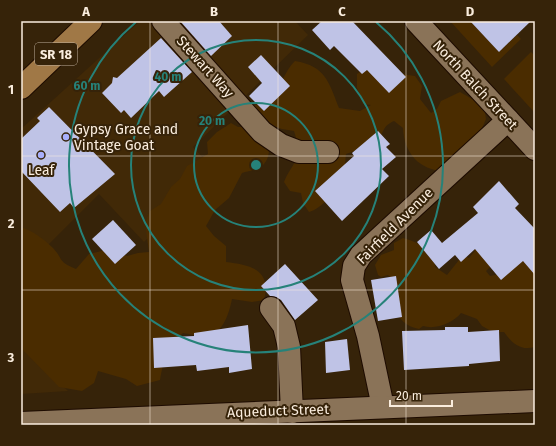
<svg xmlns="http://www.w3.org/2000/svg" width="556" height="446" font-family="'Fira Sans',sans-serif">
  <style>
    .built { fill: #412907 }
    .green { fill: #4a2c00 }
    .building { fill: #bfc3e6 }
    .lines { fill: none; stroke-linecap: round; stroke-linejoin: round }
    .minor-casing { stroke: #1d0b00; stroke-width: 24 }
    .primary-casing { stroke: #1d0b00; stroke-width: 24 }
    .minor { stroke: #8a7358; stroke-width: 22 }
    .primary { stroke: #a07846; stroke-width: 22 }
    .grid { fill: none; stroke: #faedde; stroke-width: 1; stroke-opacity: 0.55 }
    .ring { fill: none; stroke: #268279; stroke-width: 2 }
    .poi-dot { fill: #a9b0fc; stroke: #362309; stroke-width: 1.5 }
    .labels { text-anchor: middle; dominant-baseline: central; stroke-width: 4; stroke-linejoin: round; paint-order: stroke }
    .shield { fill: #362309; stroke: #bfb09e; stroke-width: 1 }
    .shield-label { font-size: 13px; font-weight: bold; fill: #faedde }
    .street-label { font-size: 14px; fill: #faedde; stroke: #362309 }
    .poi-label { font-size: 14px; fill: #faedde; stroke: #362309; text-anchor: start }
    .centre { fill: #268279; stroke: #362309; stroke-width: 2 }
    .ring-label { font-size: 12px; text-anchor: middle; font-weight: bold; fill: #268279; stroke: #362309; stroke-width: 4; stroke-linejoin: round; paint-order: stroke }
    .neatline { fill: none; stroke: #faedde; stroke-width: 1.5 }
    .grid-label { font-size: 13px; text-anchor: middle; font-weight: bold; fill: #faedde }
  </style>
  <rect width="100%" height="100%" fill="#362309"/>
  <g class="built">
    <path d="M140,21h155l13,14 -115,112 23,25 -72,70 -45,-48 -78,78v-143z"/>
    <path d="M21,344l47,47 -47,3z"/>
  </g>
  <g class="green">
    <path d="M450,21h20l29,31 18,-17 4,4 -29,28z"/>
    <path d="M531,52l4,4v57l-31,-34z"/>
    <path d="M295,61c31,5 34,22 44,47l21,3 11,-6 -8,-1 -6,-16v-14l7,-5 51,7 7,10 -2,13 11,14 6,-4 4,-8 19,-9 24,14 2,13 -7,16 -35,36c-25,-1 -40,-18 -41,-43l-9,-7c-13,6 -8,10 -17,18 -9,8 -19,11 -31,15 -1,8 -1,16 -3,23 -3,12 -22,32 -34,35l-6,-9 -2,-10 -11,-2 -6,-9c3,-8 7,-13 11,-20 5,-9 2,-22 -1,-31l-12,-2 -23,-8 -9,-15c5,-2 14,-2 18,-5 13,-10 15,-29 27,-40z"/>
    <path d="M231,123l7,4h23c7,13 14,29 -1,41 -4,3 -13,3 -18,5l-13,25 -14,12 -9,16 8,10 12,10v16c24,3 46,7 38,38l-12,2 -20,-3c-3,14 -8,33 -24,37 -7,1 -18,-2 -25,-3 -17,13 -19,27 -23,47l-23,6 -11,-7 -28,-8 -4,12 -12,8 -23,-4 -38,-39v-89l2,-1 -2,-1v-30c12,4 23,12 32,21 11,12 4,13 23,21l13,-15 21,-5 17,7 11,-3 11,-1 -4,-29 5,-12 11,-7 10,-17 9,-8 7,-13 21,-12 -1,-12 10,-10z"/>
    <path d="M403,238c15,4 32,12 32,29l12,8 16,-20 6,3 5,-6 3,-8 15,21 -6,6 4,5 10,-2 11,-14 24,2v85c-15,4 -23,-4 -31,-15h-11l-11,-6 -5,-7 -16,-6c-8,10 -25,17 -38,13l-4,3c-27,-5 -24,-29 -27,-50l-4,-4 -7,2 -3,-2 -3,-10 6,-10 13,-5v-7z"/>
  </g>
  <g class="building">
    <path d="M180,21h39l13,15 -21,20z"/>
    <path d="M322,21h30l54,56 -17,16 -22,-23 -5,4 -28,-28 -4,4 -18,-20z"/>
    <path d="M470,21h61l-32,31z"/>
    <path d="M161,38l31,34 -28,25 -5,-6 -28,27 -7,-8 -3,3 -19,-20 10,-10 1,-6 4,1z"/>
    <path d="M261,55l29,31 -26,25 -15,-15 13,-13 -14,-16z"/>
    <path d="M49,107l66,67 -41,34 -4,-5 -10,9 -39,-41v-32l19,-18 -3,-3z"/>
    <path d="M378,131l12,13 -4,3 10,10 -14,12 7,7 -47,45 -27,-30 39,-35 -2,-3z"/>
    <path d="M499,181l20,23 -4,4 20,21v46l-12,-14 -22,19 -26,-31 -14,13 -6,-7 -16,14 -22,-27 14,-12 11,13 36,-30 -5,-6z"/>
    <path d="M113,220l23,25 -21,19 -23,-25z"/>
    <path d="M285,264l33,36 -23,20 -14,-20 -5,-3 -6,-1 -9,-10z"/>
    <path d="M396,276l6,41 -24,4 -7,-41z"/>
    <path d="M248,325l4,44 -23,4v-6l-32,4 -1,-6 -42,3 -1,-30 41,-2v-3z"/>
    <path d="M445,327h23v5l31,-2 1,31 -31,3v2l-65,4 -2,-39 43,-1z"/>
    <path d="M347,339l3,31 -24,3 -1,-31z"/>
  </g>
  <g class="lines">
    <g class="minor-casing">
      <g id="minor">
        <path d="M163,21l99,111 19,13 18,7h29"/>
        <path d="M416,21l119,128"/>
        <path d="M271,308l13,18 5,21 3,65"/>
        <path d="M383,407l-15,-71 -16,-56 2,-14 7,-11 147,-135"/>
        <path d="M21,423l514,-22"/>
      </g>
    </g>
    <g class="primary-casing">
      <path id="primary" d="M21,88l70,-67"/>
    </g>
    <use href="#minor" class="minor"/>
    <use href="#primary" class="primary"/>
  </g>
  <path class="grid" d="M150,21v404M278,21v404M406,21v404M21,156h514M21,290h514"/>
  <g class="ring">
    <circle cx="256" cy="165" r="62"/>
    <circle cx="256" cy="165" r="125"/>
    <path d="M376 22A187 187 0 1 1 136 22"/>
  </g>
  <g class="poi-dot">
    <circle cx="66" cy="137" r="4"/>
    <circle cx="41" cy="155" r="4"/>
  </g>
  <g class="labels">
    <rect class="shield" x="35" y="43" width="42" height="22" rx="3"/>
    <g class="shield-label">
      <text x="56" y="54">SR 18</text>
    </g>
    <g class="street-label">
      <text transform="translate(205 67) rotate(48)">Stewart Way</text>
      <text transform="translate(475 85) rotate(47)">North Balch Street</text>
      <text transform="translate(395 226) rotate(-45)">Fairfield Avenue</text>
      <text transform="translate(278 411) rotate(-2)">Aqueduct Street</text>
    </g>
    <g class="poi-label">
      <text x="74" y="129">Gypsy Grace and<tspan x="74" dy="16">Vintage Goat</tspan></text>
      <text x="41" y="170" text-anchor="middle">Leaf</text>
    </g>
  </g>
  <circle cx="256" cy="165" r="6" class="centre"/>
  <g class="ring-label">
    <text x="168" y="81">40 m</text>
    <text x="87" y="90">60 m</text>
    <text x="212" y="125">20 m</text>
  </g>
  <rect width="556" height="446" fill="none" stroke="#362309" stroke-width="44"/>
  <path d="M390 400v6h62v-6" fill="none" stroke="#faedde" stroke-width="2"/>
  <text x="396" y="400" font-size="12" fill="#faedde" stroke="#362309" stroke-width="3" paint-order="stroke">20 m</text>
  <rect x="22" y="22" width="512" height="402" class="neatline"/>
  <g class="grid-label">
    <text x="86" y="16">A</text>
    <text x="214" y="16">B</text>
    <text x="342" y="16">C</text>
    <text x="470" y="16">D</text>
    <text x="11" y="94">1</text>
    <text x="11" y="228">2</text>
    <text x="11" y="362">3</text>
  </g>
</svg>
